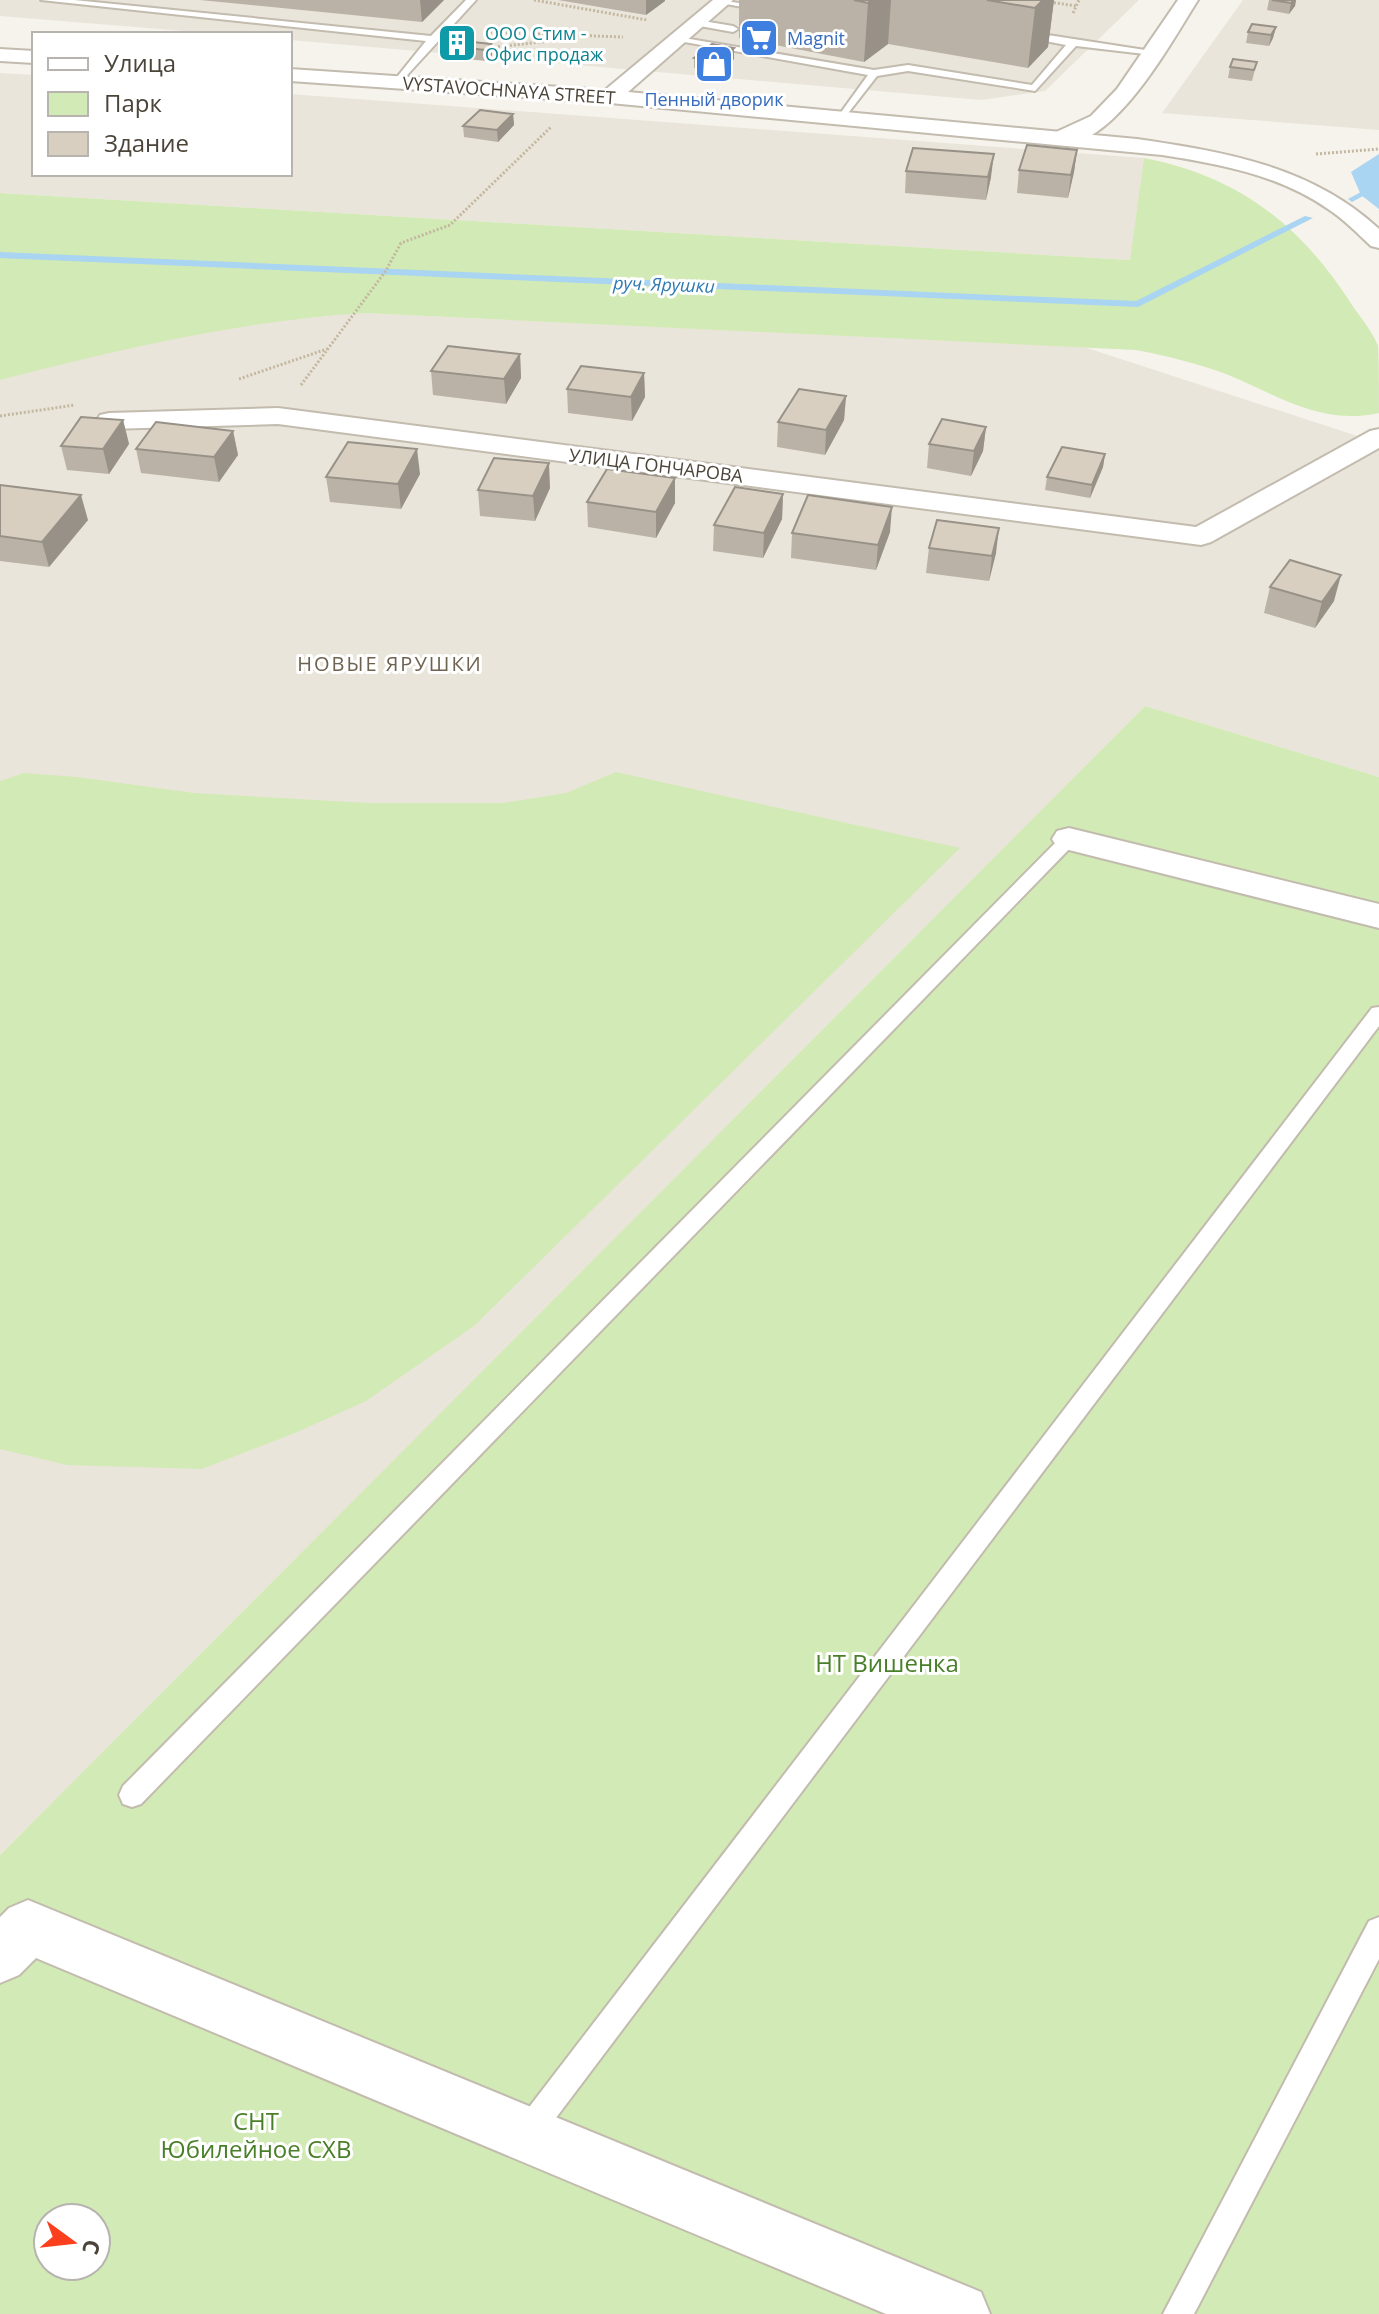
<svg xmlns="http://www.w3.org/2000/svg" width="1379" height="2314" font-family="'Open Sans',sans-serif">
  <style>
    .residential { fill: #eae5da }
    .green { fill: #d2eab5; fill-rule: evenodd }
    .water { fill: #a9d4f2 }
    .lines { fill: none; stroke-linecap: round; stroke-linejoin: round }
    .stream { fill: #a9d4f2; fill-rule: evenodd }
    .service-casing { stroke: #c2bbae; stroke-width: 4 }
    .minor-casing { stroke: #c2bbae; stroke-width: 4 }
    .tertiary-casing { stroke: #c2bbae; stroke-width: 4 }
    .path { stroke: #c4b79f; stroke-width: 3; stroke-dasharray: 2 2; stroke-linecap: butt }
    .service { fill: #fff; fill-rule: evenodd }
    .minor { fill: #fff; fill-rule: evenodd }
    .tertiary { fill: #fff; fill-rule: evenodd }
    .wall { fill: #bab2a6 }
    .shaded-wall { fill: #979187 }
    .building { fill: #d8cfc1; stroke: #979187; stroke-width: 2 }
    .labels { text-anchor: middle; dominant-baseline: central; stroke-width: 6; stroke-linejoin: round; paint-order: stroke }
    .far-culture-label { font-size: 18px; fill: #0d838f; stroke: #fff; text-anchor: start }
    .far-shop-label { font-size: 18px; fill: #366cbe; stroke: #fff; text-anchor: start }
    .far-street-label { font-size: 18px; fill: #4b4439; stroke: #fff }
    .far-water-label { font-size: 18px; font-style: italic; fill: #2e7ab2; stroke: #fff }
    .far-quarter-label { font-size: 20px; letter-spacing: 2px; fill: #6e6250; stroke: #fff }
    .near-park-label { font-size: 24px; fill: #4a7f2a; stroke: #fff }
  </style>
  <rect width="100%" height="100%" fill="#f6f3ec"/>
  <g class="residential">
    <path d="M0,0h1139l-94,91 -64,9 -691,-60v-6h-69l-221,-18z"/>
    <path d="M1243,0h136v130l-217,-17z"/>
    <path d="M0,73l34,2v99h256v-80l854,64 -13,102 -1131,-67z"/>
    <path d="M364,313l720,34 295,96v334l-234,-71 -1145,1149v-1528z"/>
  </g>
  <g class="green">
    <path d="M1144,158c94,18 157,67 208,147 8,12 21,27 26,41 1,15 1,50 1,67 -60,13 -101,-18 -153,-39 -30,-11 -59,-18 -90,-24l-772,-37c-124,8 -244,36 -364,67v-187l1130,67z"/>
    <path d="M1145,706l234,71v1537h-1379v-459zM48,2218h48v48h-48z"/>
    <path d="M616,772l344,76 -486,478 -108,75 -71,32 -93,36 -135,-4 -67,-16v-668l24,-8 53,4 117,16 174,10h135l63,-10z"/>
  </g>
  <path class="water" d="M1379,154v55l-18,-14 -10,-23z"/>
  <g class="lines">
    <g class="stream">
      <path d="M1361,192l4,3 -13,7 -4,-3z"/>
      <path d="M1305,216l8,2 -175,89 -1138,-49v-6l1136,49z"/>
    </g>
    <g class="service-casing">
      <g id="service">
        <path d="M41,0h33l357,36 35,-36h10l-78,85 -5,-3 33,-41z"/>
        <path d="M719,0l40,6 -5,3 -34,-6z"/>
        <path d="M697,20l36,6 5,3 -5,3 -39,-7z"/>
        <path d="M1022,31l136,21 -5,3 -77,-9 -41,45 -127,-20 -31,5 -35,45 -5,-3 31,-43 -195,-35 5,-3 196,33 34,-5 124,20 34,-40 -47,-9z"/>
        <path d="M1069,834l9,5 -3,4 -934,961 -9,3 -9,-3 -4,-9 4,-9 940,-951z"/>
        <path d="M1379,1007v19l-842,1117 -10,4 -10,-4 -4,-10 4,-10 855,-1115z"/>
        <path d="M1379,1917v42l-185,355h-31l206,-393z"/>
      </g>
    </g>
    <g class="minor-casing">
      <g id="minor">
        <path d="M713,0h20l-105,92 509,47c88,13 174,27 242,90v19l-8,-2c-14,-13 -27,-27 -43,-37 -49,-34 -108,-45 -166,-54l-552,-52 -320,-22v-12l315,21z"/>
        <path d="M0,49l34,2v12l-34,-2z"/>
        <path d="M278,408l918,119 174,-96 9,-2v19l-168,94 -10,3 -923,-121 -169,5 -9,-2 -4,-6 4,-6 9,-2z"/>
        <path d="M1069,828l310,76v24l-322,-81 -5,-8 5,-8z"/>
        <path d="M28,1900l953,392 9,22h-104l-850,-356 -17,17 -19,8v-66l9,-9z"/>
      </g>
    </g>
    <g class="tertiary-casing">
      <path id="tertiary" d="M1178,0h20c-25,39 -88,157 -144,143l-4,-5 4,-5 37,-17 26,-27z"/>
    </g>
    <g class="path">
      <path d="M534,0l113,20"/>
      <path d="M1050,2l26,4"/>
      <path d="M1073,13l6,-13"/>
      <path d="M486,32l137,5"/>
      <path d="M486,48l82,-9"/>
      <path d="M1316,154l63,-5"/>
      <path d="M239,379l88,-30"/>
      <path d="M301,385l84,-113 16,-29 49,-18 101,-98"/>
      <path d="M0,416l75,-11"/>
    </g>
    <use href="#service" class="service"/>
    <use href="#minor" class="minor"/>
    <use href="#tertiary" class="tertiary"/>
  </g>
  <g class="wall">
    <path d="M200,0h244l-22,22z"/>
    <path d="M558,0h107v1l-19,14z"/>
    <path d="M739,0h315l-6,47 -20,21 -140,-24 -24,18 -125,-24z"/>
    <path d="M1269,0h27l-1,6 -6,8 -22,-4z"/>
    <path d="M1276,27l-3,11 -4,8 -23,-3 2,-11z"/>
    <path d="M471,30l1,11 -6,7 -25,-2 -1,-11z"/>
    <path d="M491,44l1,11 -6,6 -19,-2v-11z"/>
    <path d="M734,48v11l-18,14 -22,-5v-10z"/>
    <path d="M1257,62l-5,19 -24,-3 2,-11z"/>
    <path d="M513,114l1,11 -16,17 -34,-5 -1,-11z"/>
    <path d="M1077,150l-3,22 -6,26 -51,-5 2,-23z"/>
    <path d="M906,171l85,6 -5,23 -81,-7z"/>
    <path d="M520,354l1,24 -15,26 -73,-9 -2,-24z"/>
    <path d="M644,373l1,24 -13,24 -64,-8 -1,-24z"/>
    <path d="M846,396l-2,24 -19,35 -48,-8 1,-25z"/>
    <path d="M123,420l6,24 -20,30 -42,-4 -6,-24z"/>
    <path d="M986,427l-3,24 -12,25 -44,-8 2,-24z"/>
    <path d="M233,431l5,24 -19,27 -78,-9 -5,-24z"/>
    <path d="M1105,454l-2,13 -13,31 -45,-8 2,-13z"/>
    <path d="M420,474l-19,35 -71,-7 -4,-25z"/>
    <path d="M0,485l88,35 -39,47 -49,-6z"/>
    <path d="M550,488l-15,33 -55,-5 -2,-26z"/>
    <path d="M783,494l-1,25 -19,39 -50,-7 1,-26z"/>
    <path d="M587,502l88,1 -19,35 -68,-11z"/>
    <path d="M890,532l-14,38 -85,-12 1,-25z"/>
    <path d="M929,548l67,5 -7,28 -63,-8z"/>
    <path d="M1270,587l64,14 -19,27 -51,-15z"/>
  </g>
  <g class="shaded-wall">
    <path d="M420,0h24l-22,22z"/>
    <path d="M646,0h19v1l-19,14z"/>
    <path d="M871,0h20l-3,44 -24,18 4,-59z"/>
    <path d="M1043,0h11l-6,47 -20,21 7,-60z"/>
    <path d="M1294,0h2l-1,6 -6,8 2,-11z"/>
    <path d="M1276,27l-3,11 -4,8 2,-11z"/>
    <path d="M471,30l1,11 -6,7 -1,-11z"/>
    <path d="M491,44l1,11 -6,6 -1,-11z"/>
    <path d="M734,48v11l-18,14v-11z"/>
    <path d="M513,114l1,11 -16,17 -1,-12z"/>
    <path d="M1077,150l-3,22 -6,26 3,-23z"/>
    <path d="M994,154l-3,23 -5,23 2,-23z"/>
    <path d="M520,354l1,24 -15,26 -2,-25z"/>
    <path d="M644,373l1,24 -13,24 -1,-24z"/>
    <path d="M846,396l-2,24 -19,35 1,-25z"/>
    <path d="M123,420l6,24 -20,30 -6,-25z"/>
    <path d="M986,427l-3,24 -12,25 3,-25z"/>
    <path d="M233,431l5,24 -19,27 -5,-25z"/>
    <path d="M417,449l3,25 -19,35 -3,-25z"/>
    <path d="M1105,454l-2,13 -13,31 2,-13z"/>
    <path d="M549,463l1,25 -15,33 -2,-25z"/>
    <path d="M675,478v25l-19,35v-26z"/>
    <path d="M783,494l-1,25 -19,39 1,-25z"/>
    <path d="M81,495l7,25 -39,47 -7,-25z"/>
    <path d="M892,507l-2,25 -14,38 2,-25z"/>
    <path d="M999,528l-3,25 -7,28 3,-25z"/>
    <path d="M1341,575l-7,26 -19,27 7,-26z"/>
  </g>
  <g class="building">
    <path d="M854,0h17l-3,3z"/>
    <path d="M987,0h56l-8,8z"/>
    <path d="M1272,0h22l-3,3z"/>
    <path d="M1252,24l24,3 -5,8 -23,-3z"/>
    <path d="M446,28l25,2 -6,7 -25,-2z"/>
    <path d="M473,42l18,2 -6,6 -18,-2z"/>
    <path d="M712,44l22,4 -18,14 -22,-4z"/>
    <path d="M1233,59l24,3 -3,8 -24,-3z"/>
    <path d="M480,110l33,4 -16,16 -34,-4z"/>
    <path d="M1027,145l50,5 -6,25 -52,-5z"/>
    <path d="M913,148l81,6 -6,23 -82,-6z"/>
    <path d="M448,346l72,8 -16,25 -73,-8z"/>
    <path d="M581,366l63,7 -13,24 -64,-8z"/>
    <path d="M799,389l47,7 -20,34 -48,-8z"/>
    <path d="M81,417l42,3 -20,29 -42,-3z"/>
    <path d="M942,419l44,8 -12,24 -45,-7z"/>
    <path d="M156,422l77,9 -19,26 -78,-8z"/>
    <path d="M348,442l69,7 -19,35 -72,-7z"/>
    <path d="M1062,447l43,7 -13,31 -45,-8z"/>
    <path d="M494,458l55,5 -16,33 -55,-6z"/>
    <path d="M607,469l68,9 -19,34 -69,-10z"/>
    <path d="M0,485l81,10 -39,47 -42,-6z"/>
    <path d="M735,487l48,7 -19,39 -50,-8z"/>
    <path d="M808,495l84,12 -14,38 -86,-12z"/>
    <path d="M937,520l62,8 -7,28 -63,-8z"/>
    <path d="M1290,560l51,15 -19,27 -52,-15z"/>
  </g>
  <defs>
    <g id="supermarket-square" transform="scale(2)"><rect x="-9" y="-9" width="18" height="18" rx="4" fill="#3f7fe0" stroke="#fff"/><path d="M-6-5.5h2.5l.6 2H6L4.5 2H-2.5L-4.4-4H-6ZM-1.5 3.2a1.3 1.3 0 1 0 .1 0ZM3 3.2a1.3 1.3 0 1 0 .1 0Z" fill="#fff"/></g>
    <g id="building-square" transform="scale(2)"><rect x="-9" y="-9" width="18" height="18" rx="4" fill="#0f9aa8" stroke="#fff"/><path d="M-4-6H4V6H1V3H-1V6H-4ZM-2.5-4.3h1.7v1.8h-1.7ZM.8-4.3h1.7v1.8H.8ZM-2.5-1h1.7V.8h-1.7ZM.8-1h1.7V.8H.8Z" fill="#fff"/></g>
    <g id="shop-square" transform="scale(2)"><rect x="-9" y="-9" width="18" height="18" rx="4" fill="#3f7fe0" stroke="#fff"/><path d="M-5-2.5h2.3a2.7 3.5 0 0 1 5.4 0H5L5.5 6h-11ZM-1.5-2.5h3a1.5 2.3 0 0 0-3 0Z" fill="#fff"/></g>
  </defs>
  <g fill-rule="evenodd">
    <use href="#supermarket-square" x="759" y="38"/>
    <use href="#building-square" x="457" y="43"/>
    <use href="#shop-square" x="714" y="64"/>
  </g>
  <g class="labels">
    <g class="far-culture-label">
      <text x="485" y="33">ООО Стим -<tspan x="485" dy="21">Офис продаж</tspan></text>
    </g>
    <g class="far-shop-label">
      <text x="787" y="38">Magnit</text>
      <text x="714" y="99" text-anchor="middle">Пенный дворик</text>
    </g>
    <g class="far-street-label">
      <text transform="translate(509 90) rotate(4)">VYSTAVOCHNAYA STREET</text>
      <text transform="translate(656 465) rotate(7)">УЛИЦА ГОНЧАРОВА</text>
    </g>
    <g class="far-water-label">
      <text transform="translate(664 284) rotate(2)">руч. Ярушки</text>
    </g>
    <g class="far-quarter-label">
      <text x="390" y="663">НОВЫЕ ЯРУШКИ</text>
    </g>
    <g class="near-park-label">
      <text x="887" y="1662">НТ Вишенка</text>
      <text x="256" y="2120">СНТ<tspan x="256" dy="28">Юбилейное СХВ</tspan></text>
    </g>
  </g>
  <rect x="32" y="32" width="260" height="144" fill="#ffffff" stroke="#b7b4b0" stroke-width="2"/>
  <rect x="48" y="58" width="40" height="12" fill="#ffffff" stroke="#b7b4b0" stroke-width="2"/>
  <text x="104" y="72" font-size="24" fill="#4b4439">Улица</text>
  <rect x="48" y="92" width="40" height="24" fill="#d2eab5" stroke="#b7b4b0" stroke-width="2"/>
  <text x="104" y="112" font-size="24" fill="#4b4439">Парк</text>
  <rect x="48" y="132" width="40" height="24" fill="#d8cfc1" stroke="#b7b4b0" stroke-width="2"/>
  <text x="104" y="152" font-size="24" fill="#4b4439">Здание</text>
  <g transform="translate(72 2242) rotate(105)"><circle r="38" fill="#ffffff" stroke="#b7b4b0" stroke-width="2"/>
  <path d="M0-6L14 30L0 20L-14 30Z" fill="#fc3f1d"/>
  <text y="-12" font-size="22" font-weight="bold" text-anchor="middle" fill="#4b4439">С</text>
  </g>
</svg>
